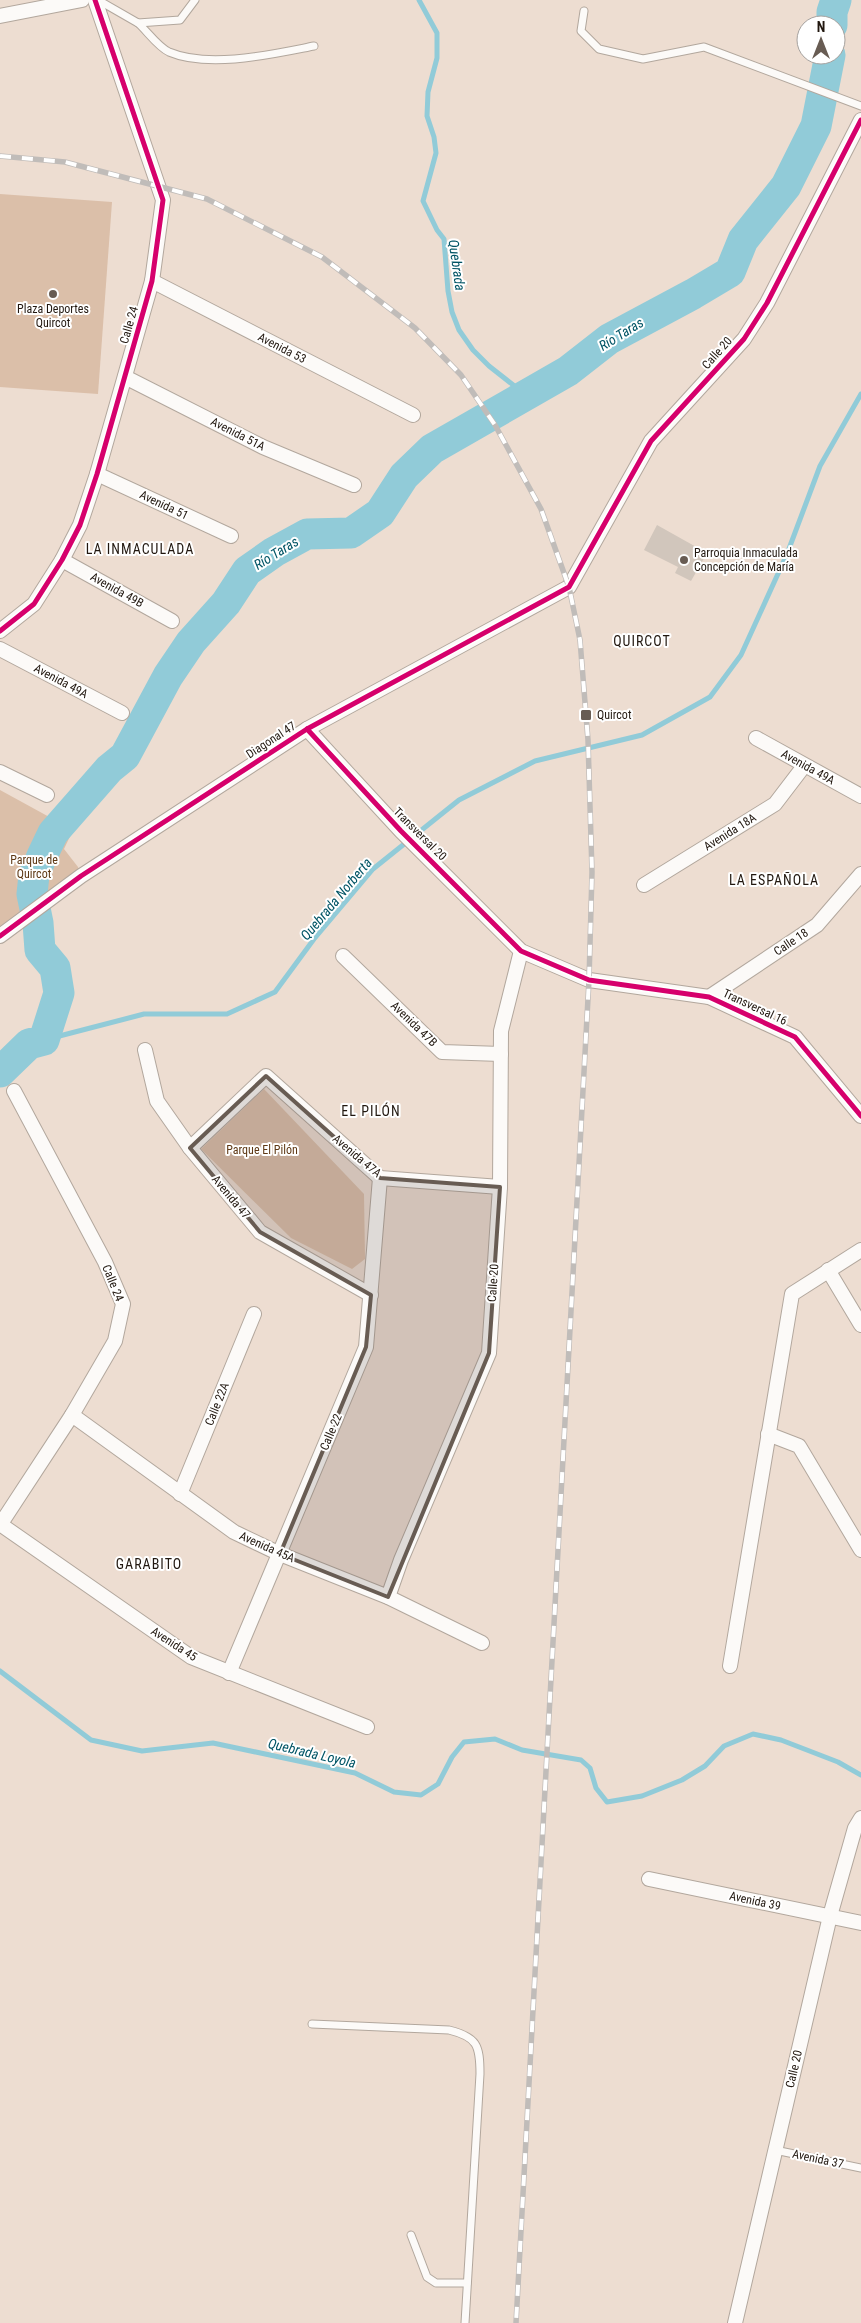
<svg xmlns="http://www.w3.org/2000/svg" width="861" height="2323" font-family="'Roboto Condensed',sans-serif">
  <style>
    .green { fill: #dbbfa9 }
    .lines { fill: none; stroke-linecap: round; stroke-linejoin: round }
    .stream { stroke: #91cbd8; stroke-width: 5 }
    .river { stroke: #91cbd8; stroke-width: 31 }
    .building { fill: #d1c6bc }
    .service-casing { stroke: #b2a79d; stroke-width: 9 }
    .minor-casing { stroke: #b2a79d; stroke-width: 16 }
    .service { stroke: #fcfaf8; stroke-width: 7 }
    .minor { stroke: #fcfaf8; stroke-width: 14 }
    .rail-casing { stroke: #c0bcb9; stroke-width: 5.5 }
    .rail { stroke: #fff; stroke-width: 4; stroke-dasharray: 11; stroke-linecap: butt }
    .cycleway-casing { stroke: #fff; stroke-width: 8 }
    .cycleway { stroke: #d6006c; stroke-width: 5 }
    .marked { fill: #685c53; fill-opacity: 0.2; stroke: #685c53; stroke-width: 4; stroke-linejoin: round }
    .poi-dot { fill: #685c53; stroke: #fff; stroke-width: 2 }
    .labels { text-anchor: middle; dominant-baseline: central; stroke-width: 4; stroke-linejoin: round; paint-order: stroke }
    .poi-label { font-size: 12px; fill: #21170f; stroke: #fff; text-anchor: start }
    .street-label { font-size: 12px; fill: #21170f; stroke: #fff }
    .park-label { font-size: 12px; fill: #5e3814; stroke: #fff }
    .water-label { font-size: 14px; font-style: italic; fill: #005465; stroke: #fff }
    .neighbourhood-label { font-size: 14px; letter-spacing: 1px; fill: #21170f; stroke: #fff }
  </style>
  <rect width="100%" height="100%" fill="#edddd1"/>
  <g class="green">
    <path d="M0,194l112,8 -14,192 -98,-7z"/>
    <path d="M0,790l73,40 -9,19 14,18 3,9 -81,55z"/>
    <path d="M264,1089l100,105 1,65 -13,10 -61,-31 -90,-89z"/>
  </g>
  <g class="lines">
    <g class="stream">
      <path d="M419,0l18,33v25l-9,34 -1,24 7,21 2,16 -13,48 14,29 7,9 4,52 4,21 7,18 14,20 16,16 37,29"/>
      <path d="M44,1040l100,-26h83l48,-22 39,-53 59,-70 86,-69 76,-39 107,-26 68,-38 31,-42 46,-101 33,-88 41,-72"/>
      <path d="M0,1671l91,69 51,11 71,-8 142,30 39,19 27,3 17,-11 14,-27 12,-15 31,-3 27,11 59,10 9,8 6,20 11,14 35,-6 40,-16 23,-14 19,-20 29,-12 28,6 57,22 23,13"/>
    </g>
    <g class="river">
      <path d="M832,25v-13l4,-12"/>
      <path d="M0,1072l29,-28 15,-4 15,-47 -4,-25 -15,-18 -2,-27 -6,-29 2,-19 8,-19 11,-23 56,-64 16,-13 43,-80 23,-34 35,-39 21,-32 27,-19 33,-18 44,-1 29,-20 24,-37 28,-27 136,-78 41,-32 84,-45 37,-22 13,-32 43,-54 30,-60 14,-71"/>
    </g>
  </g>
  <path class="building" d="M657,525l50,28 -16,28 -16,-8 3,-6 -34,-17z"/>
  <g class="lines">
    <g class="service-casing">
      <g id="service">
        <path d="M98,0l40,23 42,-3 15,-20"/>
        <path d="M584,11l-3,20 18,18 44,10 61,-12 157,59"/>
        <path d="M138,23c9,8 20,24 31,29 40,17 104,2 145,-6"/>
        <path d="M312,2024l137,6c28,7 31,15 31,44l-15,249"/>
        <path d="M775,2150l86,18"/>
        <path d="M411,2235l16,42 9,6h31"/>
      </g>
    </g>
    <g class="minor-casing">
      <g id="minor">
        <path d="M0,16l82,-16"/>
        <path d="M152,281l261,134"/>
        <path d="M125,377l138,70 91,38"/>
        <path d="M97,474l134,62"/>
        <path d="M62,560l110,61"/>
        <path d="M0,631l34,-27 28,-44 18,-35 17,-51 55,-193 11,-81 -68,-200"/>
        <path d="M0,649l122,64"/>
        <path d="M307,729l94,102 120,120 68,29 120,17 86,40 66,79"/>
        <path d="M756,738l105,58"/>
        <path d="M0,772l47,23"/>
        <path d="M644,885l131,-81 29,-38"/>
        <path d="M0,936l81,-60 226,-147 262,-142 82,-146 93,-102 23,-36 94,-183"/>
        <path d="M343,956l99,96 59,2"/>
        <path d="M709,997l108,-72 44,-51"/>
        <path d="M145,1050l12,51 33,47 70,84 111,63"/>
        <path d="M190,1148l76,-72 114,102 120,9"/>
        <path d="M828,1270l33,55"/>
        <path d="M72,1415l162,117 46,22 108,43 94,46"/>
        <path d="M768,1434l31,12 62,104"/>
        <path d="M180,1494l74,-180"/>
        <path d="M0,1524l191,133 176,70"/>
        <path d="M0,1525l72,-110 43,-74 8,-37 -18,-42 -91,-171"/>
        <path d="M388,1597l13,-37 88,-207 11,-166 1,-156 20,-80"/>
        <path d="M730,1666l62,-372 69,-44"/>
        <path d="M229,1673l137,-326 14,-169"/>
        <path d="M649,1879l212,44"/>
        <path d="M735,2323l95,-407 25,-88 6,-10"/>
      </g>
    </g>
    <use href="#service" class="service"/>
    <use href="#minor" class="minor"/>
    <g class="rail-casing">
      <path id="rail" d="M0,156l65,6 142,37 115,58 93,71 46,47 34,50 46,84 28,78 11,53 8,100 4,132 -3,108 -73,1343"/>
    </g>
    <use href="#rail" class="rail"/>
    <g class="cycleway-casing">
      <g id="cycleway">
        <path d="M0,631l34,-27 28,-44 18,-35 17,-51 55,-193 11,-81 -68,-200"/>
        <path d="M307,729l94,102 120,120 68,29 120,17 86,40 66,79"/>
        <path d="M0,936l81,-60 226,-147 262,-142 82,-146 93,-102 23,-36 94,-183"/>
      </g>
    </g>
    <use href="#cycleway" class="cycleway"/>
  </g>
  <path class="marked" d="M266,1076l114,102 120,9 -11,166 -101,244 -108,-43 86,-207 5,-52 -111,-63 -70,-84z"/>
  <g class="poi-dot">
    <circle cx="53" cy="294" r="5"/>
    <circle cx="684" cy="560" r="5"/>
    <rect x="580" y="709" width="12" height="12" rx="2.5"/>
  </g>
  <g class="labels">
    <g class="poi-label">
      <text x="53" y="309" text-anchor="middle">Plaza Deportes<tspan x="53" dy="14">Quircot</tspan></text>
      <text x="694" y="553">Parroquia Inmaculada<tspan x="694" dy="14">Concepción de María</tspan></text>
      <text x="597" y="715">Quircot</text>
    </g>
    <g class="street-label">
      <text transform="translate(129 325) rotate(-74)">Calle 24</text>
      <text transform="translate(282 348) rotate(27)">Avenida 53</text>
      <text transform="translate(717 353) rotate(-48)">Calle 20</text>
      <text transform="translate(238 434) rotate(27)">Avenida 51A</text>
      <text transform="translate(164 505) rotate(25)">Avenida 51</text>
      <text transform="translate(117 590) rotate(29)">Avenida 49B</text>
      <text transform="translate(61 681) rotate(28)">Avenida 49A</text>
      <text transform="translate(271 740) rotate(-33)">Diagonal 47</text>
      <text transform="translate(808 767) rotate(29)">Avenida 49A</text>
      <text transform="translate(730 832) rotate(-32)">Avenida 18A</text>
      <text transform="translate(420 834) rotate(45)">Transversal 20</text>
      <text transform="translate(791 942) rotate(-34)">Calle 18</text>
      <text transform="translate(755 1007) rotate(25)">Transversal 16</text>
      <text transform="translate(414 1024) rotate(44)">Avenida 47B</text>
      <text transform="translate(357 1156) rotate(40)">Avenida 47A</text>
      <text transform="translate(231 1197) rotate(50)">Avenida 47</text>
      <text transform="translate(113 1283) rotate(68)">Calle 24</text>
      <text transform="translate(493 1283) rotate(-86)">Calle 20</text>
      <text transform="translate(217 1404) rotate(-68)">Calle 22A</text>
      <text transform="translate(331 1432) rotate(-67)">Calle 22</text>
      <text transform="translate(267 1547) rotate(24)">Avenida 45A</text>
      <text transform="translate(174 1644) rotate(33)">Avenida 45</text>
      <text transform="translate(755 1901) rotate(12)">Avenida 39</text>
      <text transform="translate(794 2069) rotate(-77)">Calle 20</text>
      <text transform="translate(818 2159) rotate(12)">Avenida 37</text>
    </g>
    <g class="park-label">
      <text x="34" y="860">Parque de<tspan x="34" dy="14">Quircot</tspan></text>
      <text x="262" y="1150">Parque El Pilón</text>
    </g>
    <g class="water-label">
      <text transform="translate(457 265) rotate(82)">Quebrada</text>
      <text transform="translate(621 334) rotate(-32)">Río Taras</text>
      <text transform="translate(276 553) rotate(-32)">Río Taras</text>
      <text transform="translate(336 899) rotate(-50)">Quebrada Norberta</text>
      <text transform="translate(312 1753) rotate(13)">Quebrada Loyola</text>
    </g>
    <g class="neighbourhood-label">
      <text x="140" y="549">LA INMACULADA</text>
      <text x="642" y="641">QUIRCOT</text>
      <text x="774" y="880">LA ESPAÑOLA</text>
      <text x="371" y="1111">EL PILÓN</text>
      <text x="149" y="1564">GARABITO</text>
    </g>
  </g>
  <g transform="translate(821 40)"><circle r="24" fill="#ffffff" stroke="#a6a29f"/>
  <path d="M0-4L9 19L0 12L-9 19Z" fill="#685c53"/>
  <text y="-8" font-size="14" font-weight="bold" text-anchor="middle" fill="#21170f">N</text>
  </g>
</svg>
